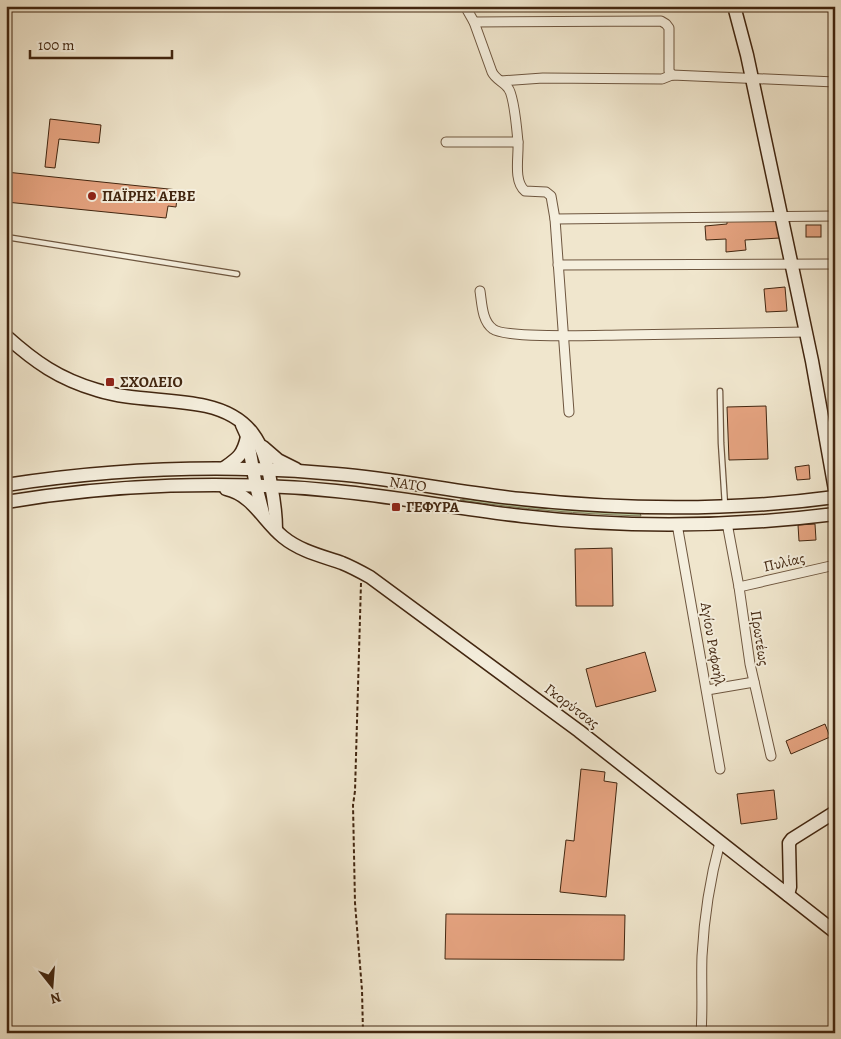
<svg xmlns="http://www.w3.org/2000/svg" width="841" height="1039" font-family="Alegreya,serif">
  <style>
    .green { fill: #b7c69a; stroke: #7c7655 }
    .building { fill: #e5a380; stroke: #422610 }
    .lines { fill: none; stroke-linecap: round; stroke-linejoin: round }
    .lane-casing { stroke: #6e563f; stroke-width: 7 }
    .street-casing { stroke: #6e563f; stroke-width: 11 }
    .secondary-casing { stroke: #422610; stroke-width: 15 }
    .path { stroke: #422610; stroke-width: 2; stroke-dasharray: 4 2.5; stroke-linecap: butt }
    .lane { stroke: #f5efde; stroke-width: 4.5 }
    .street { stroke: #f5efde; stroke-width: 9 }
    .secondary { stroke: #f5efde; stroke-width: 12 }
    .poi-dot { fill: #8f2418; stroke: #f5efde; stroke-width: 2 }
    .labels { text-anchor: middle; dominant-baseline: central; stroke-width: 4; stroke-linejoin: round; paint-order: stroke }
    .poi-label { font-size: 15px; font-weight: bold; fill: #422610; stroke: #f5efde; text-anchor: start }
    .street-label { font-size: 15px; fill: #422610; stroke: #f5efde }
  </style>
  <rect width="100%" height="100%" fill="#f0e6cd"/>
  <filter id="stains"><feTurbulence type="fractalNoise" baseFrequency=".004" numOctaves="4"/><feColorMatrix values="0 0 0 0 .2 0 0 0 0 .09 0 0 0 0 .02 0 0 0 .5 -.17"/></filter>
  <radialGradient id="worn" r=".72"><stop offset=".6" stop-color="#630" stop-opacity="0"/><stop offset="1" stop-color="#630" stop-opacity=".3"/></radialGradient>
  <path class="green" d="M466,499l79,9 95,5 1,3c-62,-2 -120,-7 -181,-16z"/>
  <g class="building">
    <path d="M6,6h5l-4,27 -1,-1z"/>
    <path d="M50,119l51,6 -2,18 -40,-4 -4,29 -10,-1z"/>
    <path d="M6,172l172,18 -2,17 -8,-1 -2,12 -160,-16z"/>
    <path d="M779,218l1,20 -35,2 1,10 -20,2v-13l-20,1 -1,-14 22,-2v-3z"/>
    <rect x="806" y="225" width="15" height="12"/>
    <path d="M785,287l2,24 -21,1 -2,-23z"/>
    <path d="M766,406l2,53 -39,1 -2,-53z"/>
    <path d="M809,465l1,14 -13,1 -2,-13z"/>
    <path d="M815,524l1,16 -17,1 -1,-16z"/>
    <path d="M612,548l1,58h-37l-1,-57z"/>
    <path d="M645,652l11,39 -60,16 -10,-38z"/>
    <path d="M825,724l5,13 -39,17 -5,-13z"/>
    <path d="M581,769l24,3 -1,9 13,2 -11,114 -46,-5 6,-52 8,1z"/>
    <path d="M774,790l3,29 -36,5 -4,-30z"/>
    <path d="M446,914l179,1 -1,45 -179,-1z"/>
  </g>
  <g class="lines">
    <g class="lane-casing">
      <g id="lane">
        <path d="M6,237l231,37"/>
        <path d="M720,391l1,52 4,62"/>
      </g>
    </g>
    <g class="street-casing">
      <g id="street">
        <path d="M465,6l9,16 18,50c4,8 11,9 16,16 6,7 9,43 10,54 1,14 -5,39 7,49l21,1 5,4 4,23 14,193"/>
        <path d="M474,22l187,-1 5,3 3,4v43l3,4"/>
        <path d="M501,81l42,-3 119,1 10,-4 163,7"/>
        <path d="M446,142h72"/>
        <path d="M555,219l280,-3"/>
        <path d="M558,265l277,-1"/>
        <path d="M480,291c2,13 2,30 13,38 13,10 108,6 129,6 62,-1 123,-2 184,-3"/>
        <path d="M727,523l12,64 11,77 21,92"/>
        <path d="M677,524l43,245"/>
        <path d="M739,587l96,-22"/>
        <path d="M707,690l47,-8"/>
        <path d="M701,1033c2,-26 0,-51 1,-77 2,-38 8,-77 18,-114"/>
      </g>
    </g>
    <g class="secondary-casing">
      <g id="secondary">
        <path d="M734,6l13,49 50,235 15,71 23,129"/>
        <path d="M6,336c29,26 53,43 91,54 35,11 73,8 109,16 44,10 59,37 65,79 3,15 5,30 5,45"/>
        <path d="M242,425l5,11 9,50 7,27"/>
        <path d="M263,447l15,13 18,9"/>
        <path d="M224,468c14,-10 19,-13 23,-31"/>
        <path d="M6,485c109,-17 220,-21 330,-11 62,5 124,19 186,25 104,11 209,12 313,-2"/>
        <path d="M226,489c27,6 37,32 57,48 17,14 39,19 59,26 10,4 19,9 28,14l209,154 256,201"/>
        <path d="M6,502c107,-18 222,-22 330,-11 62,6 124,18 186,25 103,12 209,11 313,-2"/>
        <path d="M788,895l2,-8 -1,-44 3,-4 43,-27"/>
      </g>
    </g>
    <path class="path" d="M361,583l-6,208 -2,14 2,98 7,87 1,43"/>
    <use href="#lane" class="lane"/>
    <use href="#street" class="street"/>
    <use href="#secondary" class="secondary"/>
  </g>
  <g class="poi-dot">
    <circle cx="92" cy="196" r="5"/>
    <rect x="105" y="377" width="10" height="10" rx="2.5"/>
    <rect x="391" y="502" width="10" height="10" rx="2.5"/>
  </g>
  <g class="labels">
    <g class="poi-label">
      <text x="102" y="196">ΠΑΪΡΗΣ ΑΕΒΕ</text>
      <text x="120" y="382">ΣΧΟΛΕΙΟ</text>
      <text x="406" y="507">ΓΕΦΥΡΑ</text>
    </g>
    <g class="street-label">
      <text transform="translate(408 484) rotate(8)">ΝΑΤΟ</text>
      <text transform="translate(784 562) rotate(-13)">Πυλίας</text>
      <text transform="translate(760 638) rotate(81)">Πρωτέως</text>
      <text transform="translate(713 644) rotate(80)">Αγίου Ραφαήλ</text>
      <text transform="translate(572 706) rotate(37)">Γκορύτσας</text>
    </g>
  </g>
  <rect width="841" height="1039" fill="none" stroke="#f0e6cd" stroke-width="25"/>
  <rect x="8" y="8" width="826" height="1024" fill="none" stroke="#422610" stroke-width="2.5"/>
  <rect x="12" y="12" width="816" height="1014" fill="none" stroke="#422610"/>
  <g transform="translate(52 986) rotate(163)" stroke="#f5efde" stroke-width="4" paint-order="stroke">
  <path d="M0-4L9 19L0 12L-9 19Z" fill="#422610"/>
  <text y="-8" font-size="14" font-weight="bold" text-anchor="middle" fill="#422610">N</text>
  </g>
  <path d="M30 50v8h142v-8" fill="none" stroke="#422610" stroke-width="2.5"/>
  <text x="38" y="50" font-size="15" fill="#422610" stroke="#f5efde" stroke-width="4" paint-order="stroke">100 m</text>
  <rect width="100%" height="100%" filter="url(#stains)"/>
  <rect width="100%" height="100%" fill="url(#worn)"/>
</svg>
